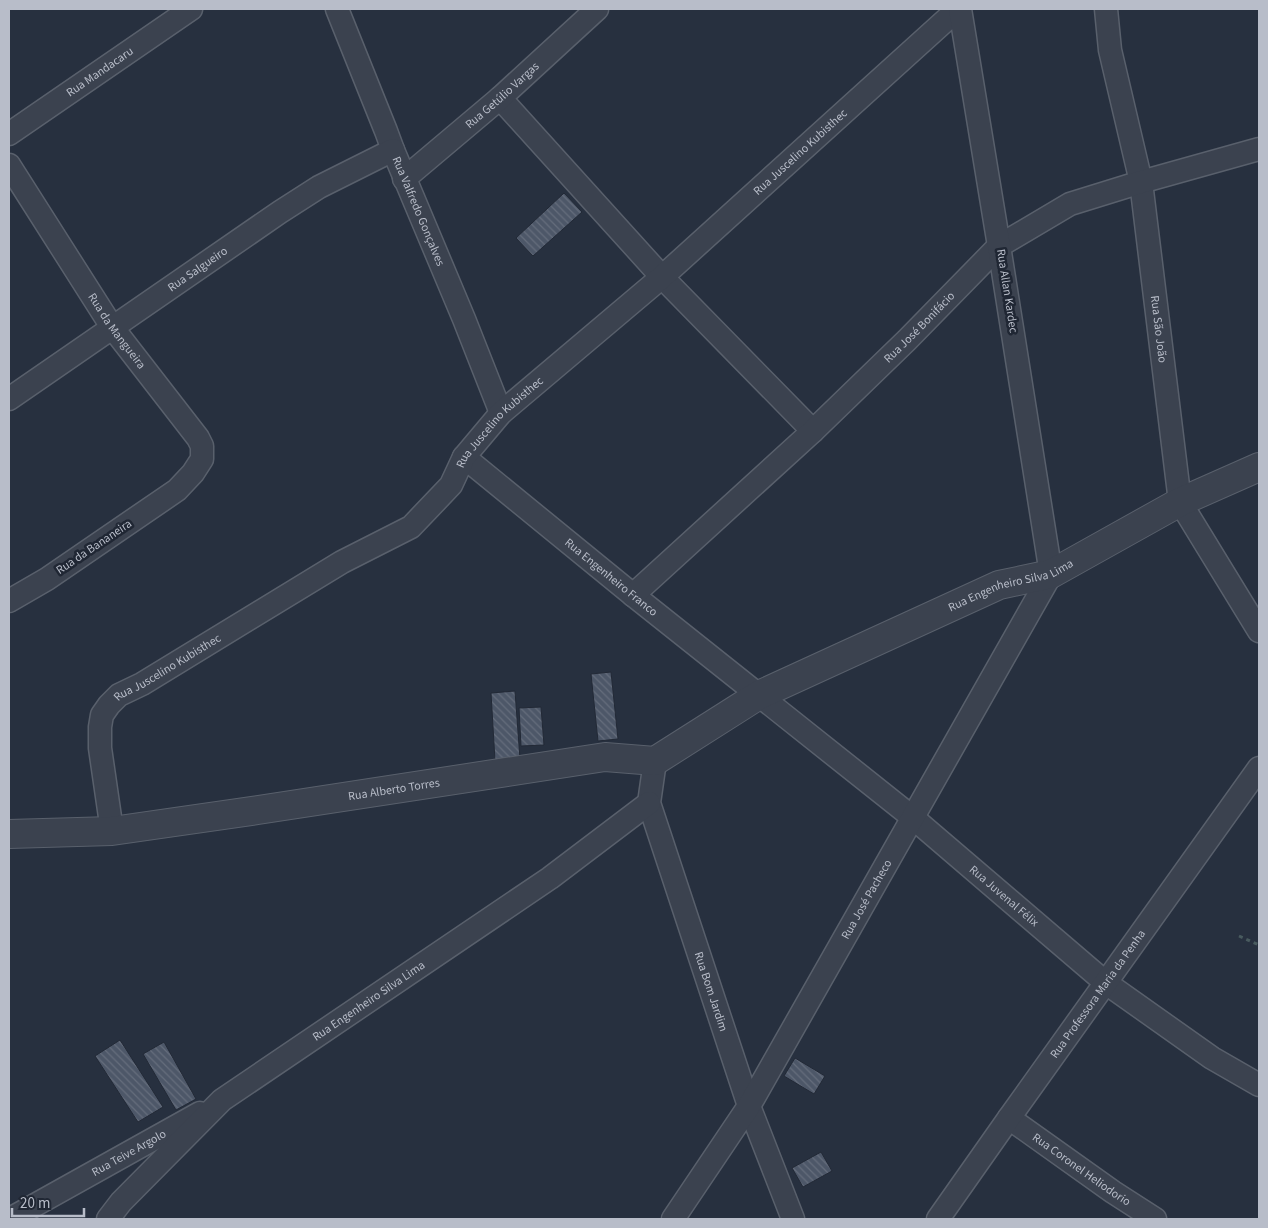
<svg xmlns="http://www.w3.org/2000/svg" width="1268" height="1228" font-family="'Source Sans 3',sans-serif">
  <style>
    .building { fill: url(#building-back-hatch); stroke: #222936 }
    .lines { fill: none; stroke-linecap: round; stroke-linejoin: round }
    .minor-casing { stroke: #59606c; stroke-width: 25 }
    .tertiary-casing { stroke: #59606c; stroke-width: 30 }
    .path { stroke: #495b5f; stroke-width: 3; stroke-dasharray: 4 4; stroke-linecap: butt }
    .minor { stroke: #3b424f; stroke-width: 22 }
    .tertiary { stroke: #3b424f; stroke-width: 28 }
    .labels { text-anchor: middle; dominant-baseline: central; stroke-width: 5; stroke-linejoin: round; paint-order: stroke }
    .street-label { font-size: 12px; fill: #b8bdc9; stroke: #202734 }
  </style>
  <defs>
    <pattern id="building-back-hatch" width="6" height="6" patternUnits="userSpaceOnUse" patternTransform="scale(1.25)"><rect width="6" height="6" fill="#4d5768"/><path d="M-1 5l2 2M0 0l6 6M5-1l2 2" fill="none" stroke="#656d7c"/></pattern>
  </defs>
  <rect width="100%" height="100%" fill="#27303f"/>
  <g class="building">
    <path d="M564,193l18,19 -49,44 -17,-18z"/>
    <path d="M611,672l7,67 -20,2 -7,-67z"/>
    <path d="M515,691l5,68 -25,2 -4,-68z"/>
    <path d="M541,707l3,38 -23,1 -2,-38z"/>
    <path d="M120,1040l43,67 -25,15 -43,-66z"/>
    <path d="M164,1042l32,57 -20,11 -33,-56z"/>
    <path d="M795,1058l30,18 -11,18 -30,-18z"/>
    <path d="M821,1152l11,19 -29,16 -11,-19z"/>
  </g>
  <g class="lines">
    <g class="minor-casing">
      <g id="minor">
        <path id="s1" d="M337,9l49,122 7,19 71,169 37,94"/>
        <path id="s2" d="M1106,9l4,41 31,132 39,320 79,129"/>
        <path d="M500,98l162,179 151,154"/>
        <path id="s3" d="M9,134l182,-125"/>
        <path id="s4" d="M9,165l103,162 86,111 4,8v13l-9,14 -16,17 -130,89 -38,22"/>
        <path id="s5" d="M404,179l96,-81 97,-89"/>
        <path id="s6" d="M9,399l271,-187 39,-25 74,-37"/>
        <path id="s7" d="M464,457l169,138 279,222 194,166 106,75 47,27"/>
        <path id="s8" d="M633,595l180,-164 94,-91 92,-94 71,-42 71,-22 118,-33"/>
        <path id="s9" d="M655,761l-6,42 100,303 44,113"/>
        <path id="s10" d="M112,831l-12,-83v-21l2,-12 7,-10 10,-10 23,-11 200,-122 69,-35 40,-42 13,-28 37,-44 161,-136 296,-268"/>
        <path id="s11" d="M1009,1118l104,74 42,27"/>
        <path id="s12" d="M10,1219l190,-106"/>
        <path id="s13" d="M108,1219l13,-17 101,-102 328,-222 99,-75"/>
        <path id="s14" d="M673,1219l76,-113 302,-532 -52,-328 -39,-237"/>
        <path id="s15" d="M938,1219l71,-101 250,-350"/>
      </g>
    </g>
    <g class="tertiary-casing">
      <g id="tertiary">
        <path id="s16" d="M9,834l103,-3 146,-21 347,-53 50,4 104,-66 240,-110 52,-11 129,-72 79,-35"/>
      </g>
    </g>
    <path class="path" d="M1239,936l20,9"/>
    <use href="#minor" class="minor"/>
    <use href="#tertiary" class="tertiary"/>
  </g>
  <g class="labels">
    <g class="street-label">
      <text stroke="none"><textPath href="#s3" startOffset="110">Rua Mandacaru</textPath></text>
      <text stroke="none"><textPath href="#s5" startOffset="129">Rua Getúlio Vargas</textPath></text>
      <text stroke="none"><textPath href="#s10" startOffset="1024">Rua Juscelino Kubisthec</textPath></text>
      <text stroke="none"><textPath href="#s1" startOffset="218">Rua Valfredo Gonçalves</textPath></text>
      <text stroke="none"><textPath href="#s6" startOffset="229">Rua Salgueiro</textPath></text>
      <text transform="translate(1007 291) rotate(81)">Rua Allan Kardec</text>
      <text stroke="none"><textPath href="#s8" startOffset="392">Rua José Bonifácio</textPath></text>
      <text stroke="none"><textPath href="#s2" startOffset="325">Rua São João</textPath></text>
      <text stroke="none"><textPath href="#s4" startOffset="198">Rua da Mangueira</textPath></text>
      <text stroke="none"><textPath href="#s10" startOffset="619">Rua Juscelino Kubisthec</textPath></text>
      <text transform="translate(94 547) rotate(-34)">Rua da Bananeira</text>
      <text stroke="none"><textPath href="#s7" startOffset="190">Rua Engenheiro Franco</textPath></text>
      <text stroke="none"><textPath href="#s16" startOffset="1050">Rua Engenheiro Silva Lima</textPath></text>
      <text stroke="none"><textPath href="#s10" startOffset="199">Rua Juscelino Kubisthec</textPath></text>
      <text stroke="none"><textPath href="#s16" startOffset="388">Rua Alberto Torres</textPath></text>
      <text stroke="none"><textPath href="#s7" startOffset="696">Rua Juvenal Félix</textPath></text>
      <text stroke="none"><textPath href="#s14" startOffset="374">Rua José Pacheco</textPath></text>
      <text stroke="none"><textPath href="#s9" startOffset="241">Rua Bom Jardim</textPath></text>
      <text stroke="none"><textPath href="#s15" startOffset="276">Rua Professora Maria da Penha</textPath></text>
      <text stroke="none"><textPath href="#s13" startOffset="342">Rua Engenheiro Silva Lima</textPath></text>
      <text stroke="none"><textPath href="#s12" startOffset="136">Rua Teive Argolo</textPath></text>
      <text stroke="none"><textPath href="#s11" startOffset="89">Rua Coronel Heliodorio</textPath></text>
    </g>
  </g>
  <rect width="1268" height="1228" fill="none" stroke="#b8bdc9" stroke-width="20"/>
  <path d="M12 1208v8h72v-8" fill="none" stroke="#b8bdc9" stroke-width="2.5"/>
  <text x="20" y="1208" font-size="15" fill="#b8bdc9" stroke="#202734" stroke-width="4" paint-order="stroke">20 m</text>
</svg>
